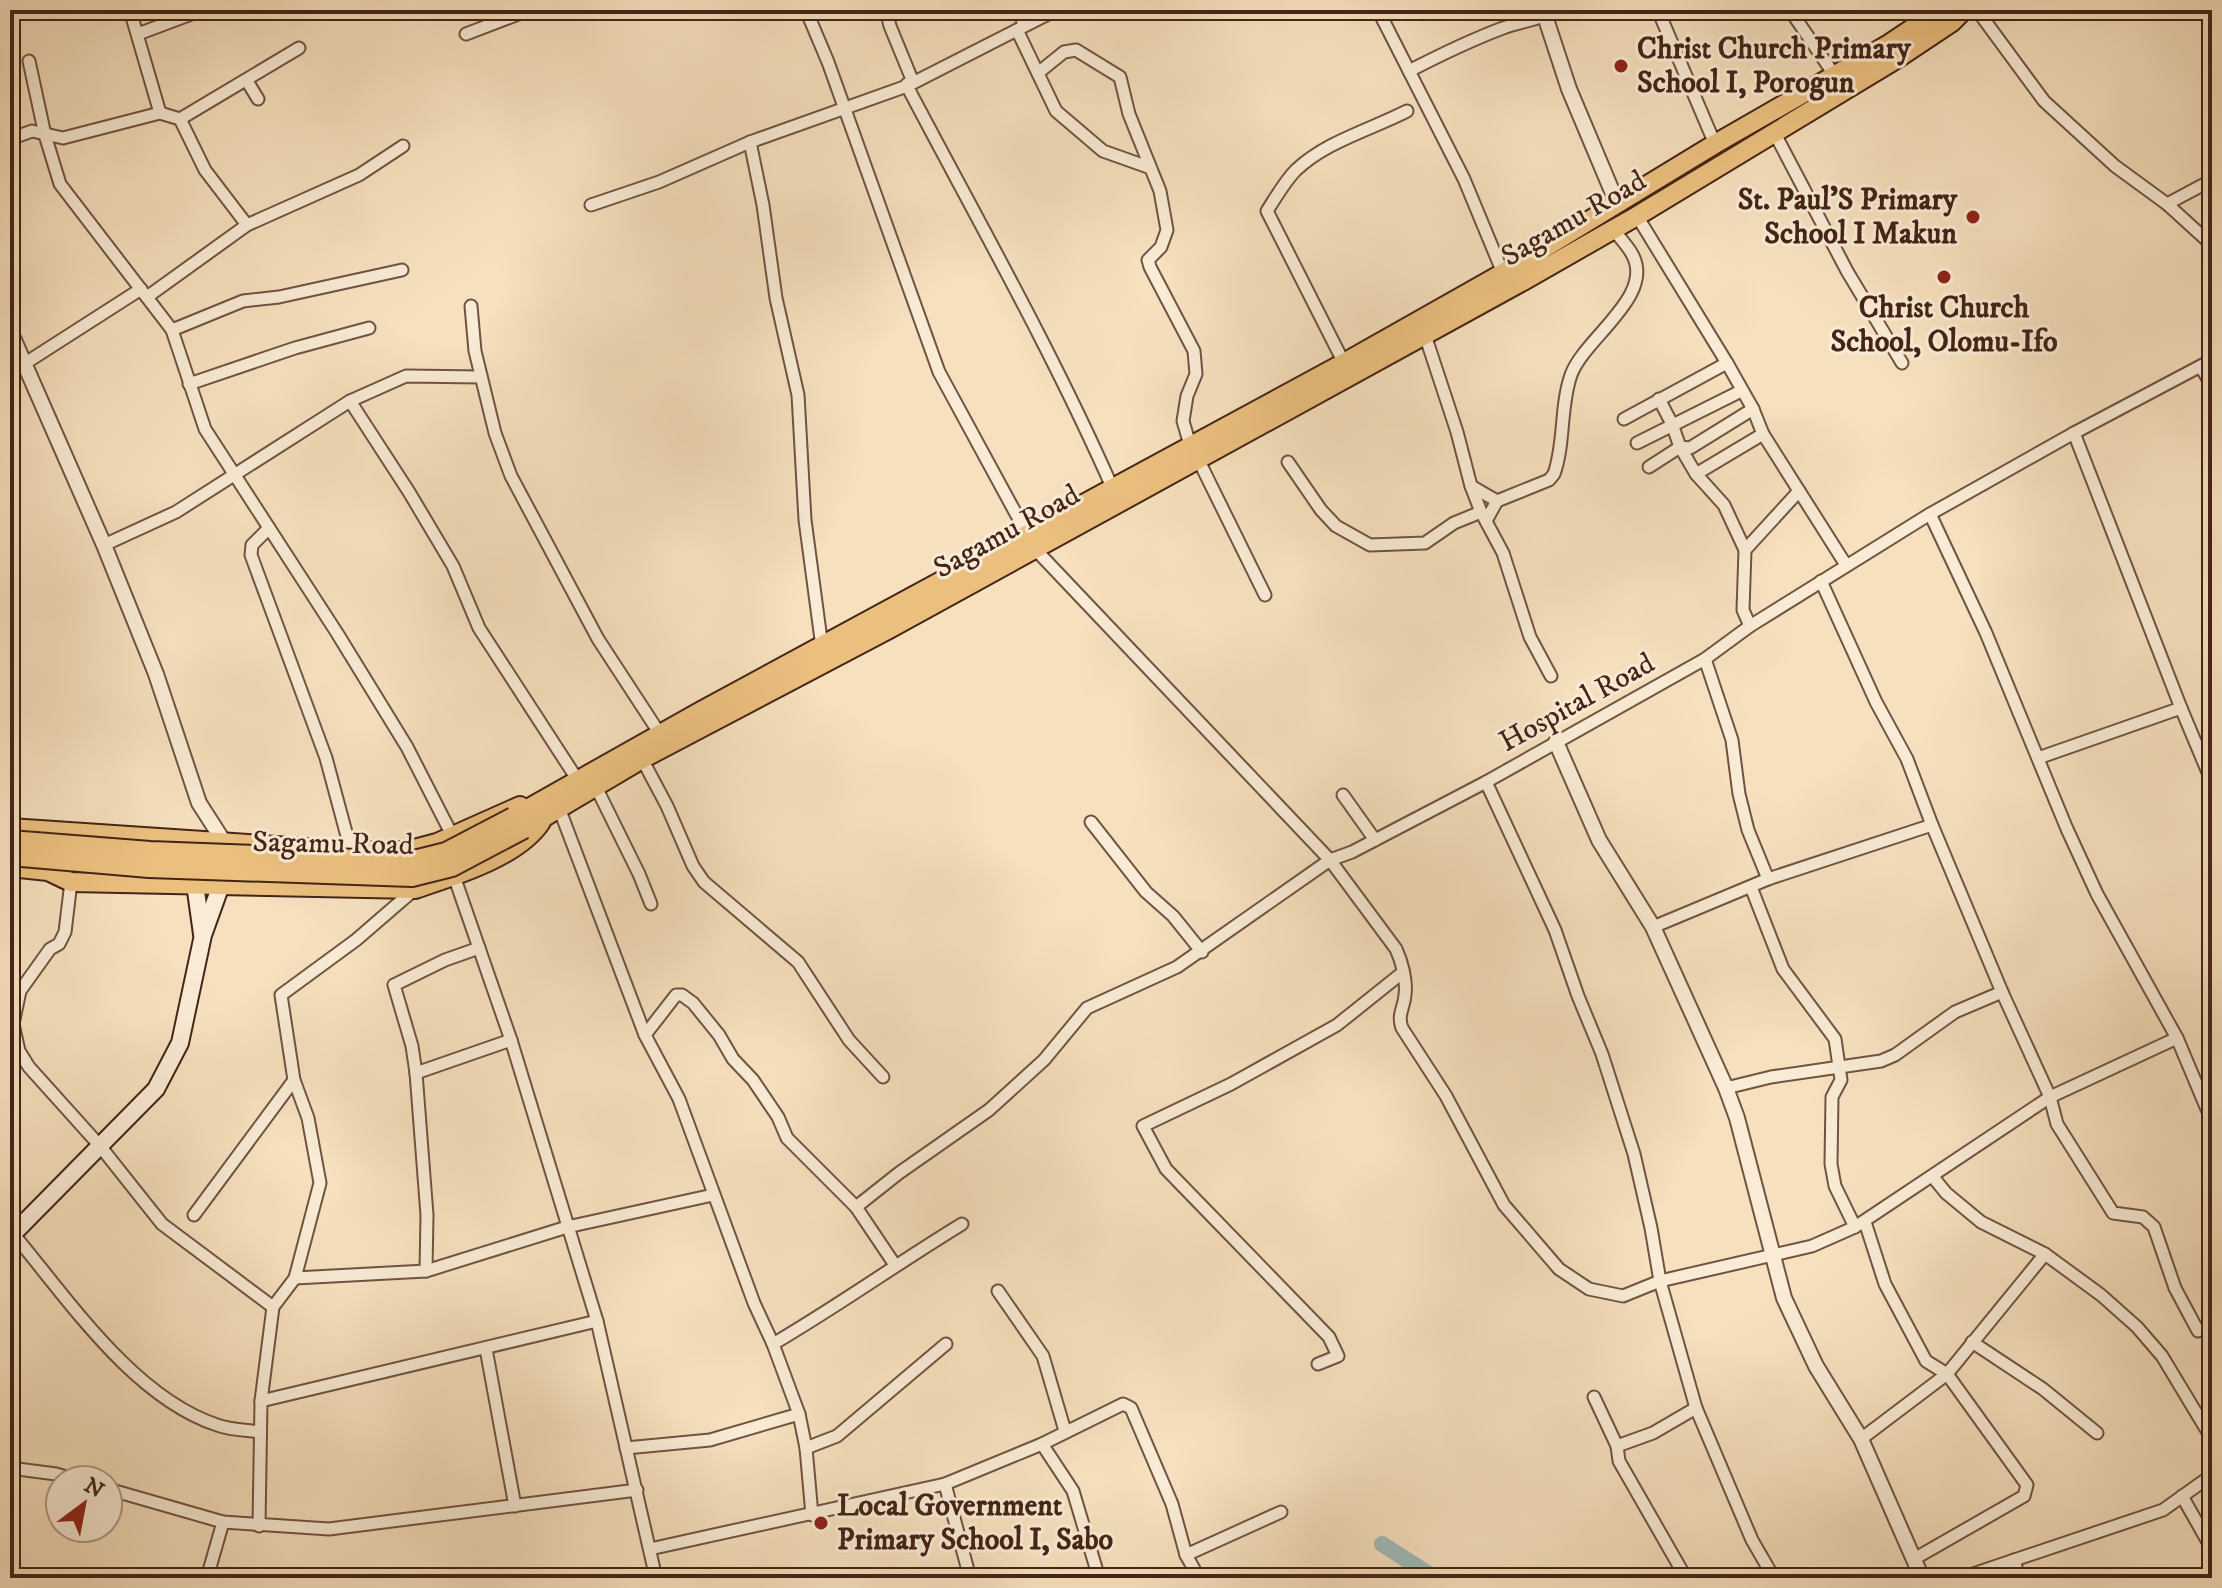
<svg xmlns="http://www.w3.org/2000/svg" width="2222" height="1588" font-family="'IM FELL DW Pica',serif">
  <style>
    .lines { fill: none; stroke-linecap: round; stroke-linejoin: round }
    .river { stroke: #9ebbb9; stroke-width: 16 }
    .minor-casing { stroke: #705342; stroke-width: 15 }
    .tertiary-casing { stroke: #705342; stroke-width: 18 }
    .secondary-casing { stroke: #442418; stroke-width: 20 }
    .primary-casing { stroke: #442418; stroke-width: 22 }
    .trunk-casing { stroke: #442418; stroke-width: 22 }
    .minor { stroke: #f9ebd5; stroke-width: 11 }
    .tertiary { stroke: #f9ebd5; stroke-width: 14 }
    .secondary { stroke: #f9ebd5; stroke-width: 16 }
    .primary { stroke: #ebc07f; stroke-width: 18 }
    .trunk { stroke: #ebc07f; stroke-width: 18 }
    .trunk-bridge-casing { stroke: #442418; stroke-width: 22; stroke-linecap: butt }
    .trunk-bridge { stroke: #ebc07f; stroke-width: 18 }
    .poi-dot { fill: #8f2418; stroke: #f9ebd5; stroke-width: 3 }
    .labels { text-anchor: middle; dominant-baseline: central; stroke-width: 6; stroke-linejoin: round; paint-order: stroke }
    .poi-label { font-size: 30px; font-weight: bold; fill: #442418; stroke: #f9ebd5; text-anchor: start }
    .street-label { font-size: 30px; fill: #442418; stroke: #f9ebd5 }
  </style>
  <rect width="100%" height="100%" fill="#f6e0be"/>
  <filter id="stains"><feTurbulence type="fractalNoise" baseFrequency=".0025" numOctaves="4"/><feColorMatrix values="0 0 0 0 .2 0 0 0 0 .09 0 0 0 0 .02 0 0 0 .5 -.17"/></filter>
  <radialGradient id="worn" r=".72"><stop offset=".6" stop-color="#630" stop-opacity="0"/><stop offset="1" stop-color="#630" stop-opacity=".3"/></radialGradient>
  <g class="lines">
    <path class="river" d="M1382,1544l53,34"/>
    <g class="minor-casing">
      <g id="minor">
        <path d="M130,10l30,103"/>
        <path d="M806,10l22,52 111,310 88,162"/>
        <path d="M886,10l4,16 23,56 -6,2"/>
        <path d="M1019,10l5,15"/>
        <path d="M1378,10l86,169 39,94"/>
        <path d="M1790,10l45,66"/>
        <path d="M1977,10l67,91 71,65 52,38 45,41"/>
        <path d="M1660,15l55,129"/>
        <path d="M1017,30l39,81 47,40 45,16"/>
        <path d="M138,34l64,-24"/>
        <path d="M466,34l63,-24"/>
        <path d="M29,61l16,74 15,49 112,146 33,99 132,204 70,114 46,90"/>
        <path d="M1409,71c31,-16 62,-31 94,-43 18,-7 37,-8 54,-18"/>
        <path d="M1038,73l26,-21 12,-2 44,27 9,37 31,77 7,39 -6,17 -13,13 2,7 44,84 2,23 -9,22 -4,25 7,24"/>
        <path d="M247,81l11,18"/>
        <path d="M907,86c70,133 144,263 205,401"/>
        <path d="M180,119l25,51 42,55"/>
        <path d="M1774,132l73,139 55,92"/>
        <path d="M10,139l22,-8 31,7 97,-25 20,6 119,-71"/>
        <path d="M750,142l13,63 13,93 22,97 7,125 17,127"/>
        <path d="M2167,204l45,-24"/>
        <path d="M591,205l68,-23 91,-40 157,-56 149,-76"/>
        <path d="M1637,216l90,147 26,46 10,25 83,131"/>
        <path d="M147,297l100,-72 112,-50 44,-29"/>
        <path d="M471,306l4,45 20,82 16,43 87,163 62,95"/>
        <path d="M172,330l71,-29 36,-4 123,-27"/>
        <path d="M1425,335l32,97 14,54 10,26 22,41 27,84 21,39"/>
        <path d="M1344,363l-77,-152c9,-14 18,-30 29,-41 31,-29 74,-40 111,-59"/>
        <path d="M10,364l12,-6"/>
        <path d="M24,364l117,-75"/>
        <path d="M2201,367l11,19"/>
        <path d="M189,384l106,-36 74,-20"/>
        <path d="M1659,399l13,25 8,23 16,27 28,31 21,45 -2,60 7,16"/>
        <path d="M350,401l59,91 44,74 26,62 98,151"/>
        <path d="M1624,419l103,-56"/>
        <path d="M2074,433l107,275 31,74"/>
        <path d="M1637,443l104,-52"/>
        <path d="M1198,459l67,136"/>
        <path d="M1288,462l33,48 15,16 34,19 55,-2 29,-20 27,-11"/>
        <path d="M1649,467l31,-20 10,1 63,-39"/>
        <path d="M1696,474l67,-40"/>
        <path d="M1471,486l26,15"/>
        <path d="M1930,514l56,119 81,196 30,65 80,144 35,83"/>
        <path d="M1487,519l10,-18 52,-21 5,-6c11,-31 6,-68 17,-99 13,-37 85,-79 61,-121 -5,-9 -13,-17 -19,-25"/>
        <path d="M269,528l-17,17 -1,10 75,203 25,93"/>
        <path d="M104,545l72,-33 174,-111 56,-25 75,1"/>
        <path d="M1035,549l295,311 22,-8 134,-70 219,-123 45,-33 180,-112 144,-81 138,-73"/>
        <path d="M1745,550l54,-59"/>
        <path d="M1821,581l55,121 31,57 25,66 70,167 48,105 7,27 56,89 30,4 11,10 21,61 23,43"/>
        <path d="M1705,659l27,81 7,54 9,36 20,49"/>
        <path d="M2038,758l143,-50"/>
        <path d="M642,759l25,47 26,60 11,16 94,80 51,78 34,37"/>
        <path d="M1486,782l69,148 23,66 24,58 32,100 17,74 9,53 36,127 56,132 22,38"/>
        <path d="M596,787l43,87 12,30"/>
        <path d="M1343,795l32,45"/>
        <path d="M559,808l86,227 34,64 75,204 19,41 26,70 7,34 6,67"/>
        <path d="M1091,822l55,70 27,24 29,36"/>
        <path d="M454,876l57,164 86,281 59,257"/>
        <path d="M71,882l-6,50 -6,12 -9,5 -30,42 -7,33 6,27 10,16 71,79 62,78 111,83"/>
        <path d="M1751,887l32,82 52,70 6,41 -9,17 -1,67 4,22 20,41"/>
        <path d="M1653,927l115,-48 164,-54"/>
        <path d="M645,1035l31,-40h6l11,8 26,32 14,24 20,21 25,37 9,21 69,69 39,58"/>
        <path d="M416,1073l95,-33"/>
        <path d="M1726,1088l45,-11 110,-16 14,-6 60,-43 47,-20"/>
        <path d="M1933,1177l13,16 35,29 64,32 56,41 36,32 25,29 50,83"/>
        <path d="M856,1207l43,-34 90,-63 55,-50 43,-52 90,-41 153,-107 66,89c6,13 11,32 9,46 -1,13 -8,20 -3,33l44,68 58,109 55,64 30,20 34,7 37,-15 152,-35 43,-19 195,-130 127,-59"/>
        <path d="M194,1215l100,-135"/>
        <path d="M1865,1222l20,62 41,77 21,13 80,111 -3,11 -110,63"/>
        <path d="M10,1230c56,66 122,167 207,195 13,5 29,5 43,7"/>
        <path d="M426,1271l1,-56 -11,-142 -4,-27 -18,-61 51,-25 34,-12"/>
        <path d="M295,1278l131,-7 141,-44 146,-32"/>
        <path d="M998,1291l45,65 22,75"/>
        <path d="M1972,1342l71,47 54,44"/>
        <path d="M773,1344c65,-38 125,-81 189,-120"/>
        <path d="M486,1349l29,157"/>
        <path d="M1318,1364l20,-8 -9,-19 -163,-168 -23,-43 88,-42 106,-59 65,-52"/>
        <path d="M1594,1397l23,49 2,15 67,117"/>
        <path d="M261,1401l336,-80"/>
        <path d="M1861,1439l86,-65 98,-120"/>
        <path d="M1042,1444l31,47 26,87"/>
        <path d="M1617,1446l36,-13 43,-25"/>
        <path d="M626,1448l84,-8 89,-26"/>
        <path d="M806,1448l31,-12 109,-92"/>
        <path d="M10,1468l46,6 21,6"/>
        <path d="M945,1484l25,94"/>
        <path d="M108,1489l115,33 106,7 308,-39"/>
        <path d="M2182,1496l30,53"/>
        <path d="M259,1526l2,-125 12,-94 22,-29 25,-95 -12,-65 -14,-38 -13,-85 75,-55 59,-51"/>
        <path d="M650,1549l295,-65 97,-40 81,-40 8,4 41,96 14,51 13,23"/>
        <path d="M1186,1555l95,-43"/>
        <path d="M2014,1560l5,18"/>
        <path d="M207,1578l16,-56"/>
        <path d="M1961,1578l202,-68 49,-35"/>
      </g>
    </g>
    <g class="tertiary-casing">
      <g id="tertiary">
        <path d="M1543,10l26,79 48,114"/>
        <path d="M10,331l94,214 52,129 43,129 25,39"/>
        <path d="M1556,742l43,98 54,87 73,161 11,30 47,180 32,68 45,73 61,139"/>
      </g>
    </g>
    <g class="secondary-casing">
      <g id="secondary">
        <path d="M196,873l-1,11 7,50"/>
        <path d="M10,1237l146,-148 24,-46 23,-108 18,-50 1,-11"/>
      </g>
    </g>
    <g class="primary-casing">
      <g id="primary">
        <path d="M10,828l327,22"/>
        <path d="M363,851h44l30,-8 83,-37"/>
        <path d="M10,867l38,4 23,11 344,7c39,-13 103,-32 126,-67"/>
      </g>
    </g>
    <g class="trunk-casing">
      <g id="trunk">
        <path d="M513,817l188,-106 643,-348 159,-90 212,-129 174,-100 51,-34"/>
        <path d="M524,829l118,-70 247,-130 634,-348 114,-65 261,-158 54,-36 12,-12"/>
      </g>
    </g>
    <use href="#minor" class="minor"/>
    <use href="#tertiary" class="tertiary"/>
    <use href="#secondary" class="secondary"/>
    <use href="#primary" class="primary"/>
    <use href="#trunk" class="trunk"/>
    <g class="trunk-bridge-casing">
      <g id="trunk-bridge">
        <path d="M10,840l140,11 260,10 36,-9 67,-35"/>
        <path d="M10,856l139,12 263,9 40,-10 72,-38"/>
      </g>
    </g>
    <use href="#trunk-bridge" class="trunk-bridge"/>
  </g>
  <g class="poi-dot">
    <circle cx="1621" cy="66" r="8"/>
    <circle cx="1973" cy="217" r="8"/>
    <circle cx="1944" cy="277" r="8"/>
    <circle cx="821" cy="1523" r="8"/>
  </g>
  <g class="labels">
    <g class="poi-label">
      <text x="1637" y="49">Christ Church Primary<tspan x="1637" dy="34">School I, Porogun</tspan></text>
      <text x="1957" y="200" text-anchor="end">St. Paul'S Primary<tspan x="1957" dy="34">School I Makun</tspan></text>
      <text x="1944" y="308" text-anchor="middle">Christ Church<tspan x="1944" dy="34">School, Olomu-Ifo</tspan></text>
      <text x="837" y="1506">Local Government<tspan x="837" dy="34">Primary School I, Sabo</tspan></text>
    </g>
    <g class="street-label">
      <text transform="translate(1574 219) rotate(-30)">Sagamu Road</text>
      <text transform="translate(1007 532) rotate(-29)">Sagamu Road</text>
      <text transform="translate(1577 703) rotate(-29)">Hospital Road</text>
      <text transform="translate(333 844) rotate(1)">Sagamu Road</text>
    </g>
  </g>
  <rect width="2222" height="1588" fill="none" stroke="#f6e0be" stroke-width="40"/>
  <rect x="12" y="12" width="2198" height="1564" fill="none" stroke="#442418" stroke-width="4"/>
  <rect x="20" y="20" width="2182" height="1548" fill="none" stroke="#442418" stroke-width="2"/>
  <g transform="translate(84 1504) rotate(32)"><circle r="38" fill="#f9ebd5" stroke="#b19b89" stroke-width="2"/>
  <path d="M0-6L14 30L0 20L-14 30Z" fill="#8f2418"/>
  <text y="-12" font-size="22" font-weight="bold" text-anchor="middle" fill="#442418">N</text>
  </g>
  <rect width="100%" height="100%" filter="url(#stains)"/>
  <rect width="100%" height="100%" fill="url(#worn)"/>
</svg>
